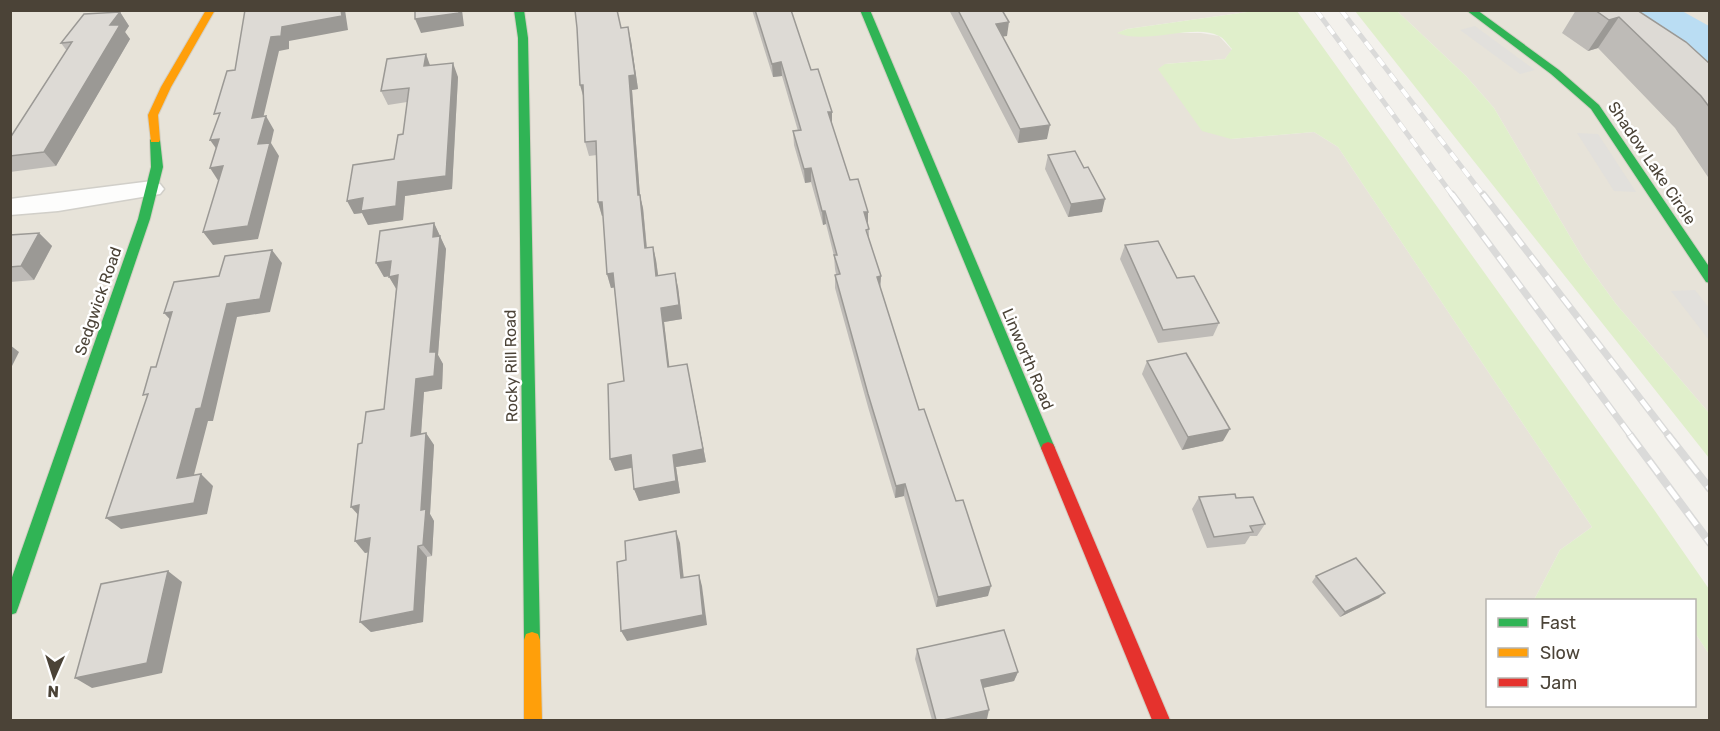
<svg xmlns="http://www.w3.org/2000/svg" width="1720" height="731" font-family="Rubik,sans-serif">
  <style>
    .residential { fill: #e7e3d9 }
    .green { fill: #e0efcb }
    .parking { fill: #e2e0dc }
    .water { fill: #baddf3 }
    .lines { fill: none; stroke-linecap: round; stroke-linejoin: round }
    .street-casing { stroke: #d1cfc9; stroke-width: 3 }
    .fast-casing { stroke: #d3cec3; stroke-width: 2 }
    .slow-casing { stroke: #d3cec3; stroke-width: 2 }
    .jam-casing { stroke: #d3cec3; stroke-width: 2 }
    .street { fill: #fdfdfc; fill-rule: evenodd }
    .fast { fill: #30b455; fill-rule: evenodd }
    .slow { fill: #ff9f0a; fill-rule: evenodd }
    .jam { fill: #e5322d; fill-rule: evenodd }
    .rail-far2-casing { stroke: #dadad9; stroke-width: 5 }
    .rail-far1-casing { stroke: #dadad9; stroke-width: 7 }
    .rail-casing { stroke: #dadad9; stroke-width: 8 }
    .rail-far2 { stroke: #fff; stroke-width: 4; stroke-dasharray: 10; stroke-linecap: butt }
    .rail-far1 { stroke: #fff; stroke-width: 4.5; stroke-dasharray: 13; stroke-linecap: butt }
    .rail { stroke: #fff; stroke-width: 5; stroke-dasharray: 16; stroke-linecap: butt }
    .wall { fill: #bebbb7 }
    .shaded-wall { fill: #9b9995 }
    .building { fill: #dddad5; stroke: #9b9995; stroke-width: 1.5 }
    .labels { text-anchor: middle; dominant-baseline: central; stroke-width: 5; stroke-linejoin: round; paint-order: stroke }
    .street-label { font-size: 16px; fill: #4b4337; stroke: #fff }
  </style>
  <rect width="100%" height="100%" fill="#f3f1ec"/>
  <g class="residential">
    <path d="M10,11h1244l-127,18 -9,4h83l18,3 13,14 -7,9 -60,5 66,75 83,-7 24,15 254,380 -32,23 -26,50h-46v106h206l1,-73 14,21v66h-1698z"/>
    <path d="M1397,11h312v402l-93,-109 -32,-44 -90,-152 -28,-32z"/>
  </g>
  <g class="green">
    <path d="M1254,11h43l358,500 54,78v65l-14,-21 -1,-33h-160l26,-50 32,-23 -254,-380 -24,-15 -83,7 -29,-8 -44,-62 7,-5 60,-5 7,-10c-4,-4 -8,-11 -13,-13 -24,-13 -72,9 -102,-3l10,-4z"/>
    <path d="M1355,11h42l69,65 28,32 90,152 32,44 93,109v45z"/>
  </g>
  <g class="parking">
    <path d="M1475,26l60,44 -15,4 -60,-44z"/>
    <path d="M1577,133l21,1 38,58 -22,-1z"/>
    <path d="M1695,290l14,18v32l-38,-49z"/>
  </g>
  <path class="water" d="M1602,11h80l27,15v62z"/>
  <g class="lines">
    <g class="street-casing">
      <path id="street" d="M152,181l8,3 4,5 -4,5 -102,17 -48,4v-16z"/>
    </g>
    <g class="fast-casing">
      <g id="fast">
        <path d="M514,10h10l4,28 12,602 -2,6 -6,2 -6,-2 -2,-6 -6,-602z"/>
        <path d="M860,10h10l185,438 -2,4 -5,2 -5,-2 -2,-4z"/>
        <path d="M1466,10h11l82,60 40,35 111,163v15l-4,-1 -115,-173 -40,-35z"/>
        <path d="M155,136l5,4 3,27 -13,52 -132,389 -2,5 -6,2v-32l128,-364 13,-52 -1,-27z"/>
      </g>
    </g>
    <g class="slow-casing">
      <g id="slow">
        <path d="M206,10h9l-44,77 -13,28 2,25 -1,2h-8l-3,-27 13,-28z"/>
        <path d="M532,632l6,2 2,6 2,80h-18v-80l2,-6z"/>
      </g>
    </g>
    <g class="jam-casing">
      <path id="jam" d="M1048,442l5,2 2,4 115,272h-18l-111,-272 2,-4z"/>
    </g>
    <use href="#street" class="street"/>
    <use href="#fast" class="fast"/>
    <use href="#slow" class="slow"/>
    <use href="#jam" class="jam"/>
    <g class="rail-far2-casing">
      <g id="rail-far2">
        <path d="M1316,10l137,186"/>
        <path d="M1341,10l143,186"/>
      </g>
    </g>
    <g class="rail-far1-casing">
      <g id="rail-far1">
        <path d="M1452,194l179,242"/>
        <path d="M1483,194l186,242"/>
      </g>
    </g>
    <g class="rail-casing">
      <g id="rail">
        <path d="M1630,435l80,108"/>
        <path d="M1668,435l42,54"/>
      </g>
    </g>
    <use href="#rail-far2" class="rail-far2"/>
    <use href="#rail-far1" class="rail-far1"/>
    <use href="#rail" class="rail"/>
  </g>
  <g class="wall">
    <path d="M752,10h39l20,60 21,42v13l18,55 19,49v10l12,37 -1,12 39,122 69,186 -52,11 -32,-111 -9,2 -27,-91 -33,-119v-13l1,-1 -1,-5 -1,-13 -8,-32 -3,1 -12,-43 -6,1 -11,-38 -1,-14h5l-16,-55 -9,1z"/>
    <path d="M949,10h53l5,26h-5l45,103 -29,4z"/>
    <path d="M1576,10h61l73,54v116l-35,-52 -77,-80 -10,3 -26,-18z"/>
    <path d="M120,12l9,14 -4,6 5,7 -74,127 -46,6v-34l57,-87 -6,-8z"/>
    <path d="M577,28h44l10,13 7,48 -6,1 8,106 3,12 4,40 6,-1 3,13 2,16 20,11 4,32 -18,3 5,45 18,-3 19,98 -30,5 4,26 -41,8 -5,-12 -2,-21 -17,3 -5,-12 14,-78 -10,-94 -3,1 -4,-14 -4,-58h-1l-4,-14 -1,-47 -8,1 -4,-14 -1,-43z"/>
    <path d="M430,66l28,11 -6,112 -47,7 -2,24 -35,5 -6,-12 -8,1 40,-55 9,-25 4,-32 -19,3 -7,-14z"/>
    <path d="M1048,155l36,13 18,44 -34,5 -23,-48z"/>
    <path d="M434,223l12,26 -8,106 5,9 -1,25 -18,3 -3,42 5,-1 8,12 -4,69 4,7 -2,35 -5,1 -4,65 -52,10 -11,-10 8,-70 -3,1 -10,-12 3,-26 4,-72 22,-34 12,-120 -7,-13 -5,1 -8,-14z"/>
    <path d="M39,233l13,13 -18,34 -24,2v-47z"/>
    <path d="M1125,245l94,78 -6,13 -55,7 -38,-84z"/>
    <path d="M1147,361l76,80 -41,9 -40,-76z"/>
    <path d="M1199,497l37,1 29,26 -8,12h-7l-5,8 -38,4 -15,-39z"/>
    <path d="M1316,576l63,22 -39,19 -28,-35z"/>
    <path d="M917,649l101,23 -4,9 -31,7 4,31 -9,1h-46l-17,-61z"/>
  </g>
  <g class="shaded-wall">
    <path d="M341,10h4l3,20 -59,11v8l-10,2 -19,80 -8,-13 19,-81 11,-10z"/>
    <path d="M459,10h3l2,16 -43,7 -6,-14z"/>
    <path d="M120,12l9,14 -4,6 5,7 -74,127 -12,-14 66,-127z"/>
    <path d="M1619,17l-21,31 -10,3 21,-31z"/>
    <path d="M1009,22l-2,14 -13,2 2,-14z"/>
    <path d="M628,27l3,14 7,48 -6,1 8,106 3,12 5,54 -3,-14 -7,-53 -9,-119z"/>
    <path d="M426,54l5,14 -7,-2z"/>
    <path d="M781,62l1,14 -9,1 -1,-13z"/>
    <path d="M453,63l5,14 -6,112 -47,7 -2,24 -35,5 -6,-12 -8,1 -7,-13 51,-19z"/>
    <path d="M580,85h3l1,14z"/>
    <path d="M828,112h4v14z"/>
    <path d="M266,116l8,14 -3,13 8,13 -21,83 -45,6 -10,-13 55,-88z"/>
    <path d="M1050,125l-3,14 -29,4 2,-14z"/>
    <path d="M219,139l1,15 -10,-14z"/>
    <path d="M223,166l-4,16 -9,-14z"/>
    <path d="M811,168v14l-6,1 -1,-14z"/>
    <path d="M1105,199l-3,13 -34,5 3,-13z"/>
    <path d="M598,202h4l4,13 -4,1z"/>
    <path d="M822,211h3l1,13 -3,1z"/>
    <path d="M864,212h4v13z"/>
    <path d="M434,223l12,26 -8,106 5,9 -1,25 -18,3 -4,56 -9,-12 5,-57 14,-27 3,-115z"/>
    <path d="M39,233l13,13 -18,34 -13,-14z"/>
    <path d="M653,247l3,13 4,29 -4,-13z"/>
    <path d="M272,250l10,13 -12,49 -33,5 -24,104h-5l-18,69 -13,-12 19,-69 31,-105z"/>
    <path d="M391,261l8,14 -15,2 -8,-14z"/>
    <path d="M613,273l4,14 -6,1 -4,-14z"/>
    <path d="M675,273l3,14 4,32 -18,3 7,58 -3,-13 -7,-59z"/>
    <path d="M398,275l-1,15 -8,-13z"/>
    <path d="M881,276l-1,13 -3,-12z"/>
    <path d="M172,312l4,14 -12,-13z"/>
    <path d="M10,345l9,7 -9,18z"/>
    <path d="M687,364l19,98 -30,5 4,26 -41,8 -5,-12 39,-34z"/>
    <path d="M1230,429l-7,12 -41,9 6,-13z"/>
    <path d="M426,433l8,12 -4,69 4,7 -2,35 -9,-11 -2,-35z"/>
    <path d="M631,455l4,12 -20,4 -5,-12z"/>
    <path d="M201,474l12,12 -6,28 -86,15 -15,-11z"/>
    <path d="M905,484l-1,12 -9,2 1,-12z"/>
    <path d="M359,505l2,13 -10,-11z"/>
    <path d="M676,531l4,12 5,46 -4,-11z"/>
    <path d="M370,538l10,12 -15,3 -10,-12z"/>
    <path d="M418,546l9,11 -4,65 -52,10 -11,-10z"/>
    <path d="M168,571l14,11 -20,91 -70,15 -17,-10z"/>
    <path d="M699,575l3,11 5,39 -80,16 -6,-10z"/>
    <path d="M991,586l-3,10 -52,11 2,-10z"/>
    <path d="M1385,593l-6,5 -39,19 5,-5z"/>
    <path d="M1018,672l-4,9 -36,8 3,-9z"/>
    <path d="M989,710l-2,9 -9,1h-35z"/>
  </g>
  <g class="building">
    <path d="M245,10h96l1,6 -60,11 -1,9 -10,1 -19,81 14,-2 -8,28 12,-1 -22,83 -45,6 20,-66 -13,2 9,-29 -9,1 10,-27 -6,1 13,-43 8,-1z"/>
    <path d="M415,10h44v3l-44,6z"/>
    <path d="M575,10h42l4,18 7,-1 7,48 -6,1 9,119h2l5,53 8,-1 3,29 19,-3 4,32 -18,3 7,59 19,-3 16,85 -30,6 3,26 -42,8 -3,-34 -21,4 -2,-75 16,-3 -11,-108 -6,1 -5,-72h-4l-2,-61 -11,1 -2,-57h-3l-3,-57z"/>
    <path d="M755,10h36l20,60 7,-1 14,43h-4l22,68 8,-1 10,33h-4l5,17 -3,1 15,46 -4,1 42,133 5,-1 32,92 7,-1 28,86 -53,11 -33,-113 -9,2 -28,-92 -33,-119 5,-1 -6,-19h3l-12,-44h-3l-11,-43 -7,1 -11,-38 8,-1 -20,-68 -9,2z"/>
    <path d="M958,10h44l7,12 -13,2 54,101 -30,4z"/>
    <path d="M1595,10h42l49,32 24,22v44l-9,-12 -82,-79 -10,3z"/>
    <path d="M120,12l-10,13h10l-76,127 -34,4v-18l62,-96 -11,1 23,-29z"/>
    <path d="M426,54l-2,12 29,-3 -7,113 -48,6 -2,24 -35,5 2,-13 -16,3 6,-36 41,-6 4,-24 5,-1 6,-46 -28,3 6,-32z"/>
    <path d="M1075,151l9,17 4,-1 17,32 -34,5 -23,-49z"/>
    <path d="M434,223l-1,14 7,-1 -10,116h6l-2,24 -18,3 -5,57 15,-3 -5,77 5,-1 -3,36 -5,1 -4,65 -54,11 10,-84 -15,3 4,-36 -8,2 7,-63 4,-1 4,-31 18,-3 14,-134 -9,2 2,-16 -15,2 4,-32z"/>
    <path d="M39,233l-18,33 -11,1v-32z"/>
    <path d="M1158,241l19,37 17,-2 25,47 -56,7 -38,-85z"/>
    <path d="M272,250l-12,49 -33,5 -26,104 -5,1 -19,69 24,-4 -7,29 -88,15 42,-124 -5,1 8,-28h5l16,-55 -8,1 10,-31 45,-6 6,-20z"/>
    <path d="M1186,353l44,76 -42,8 -41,-76z"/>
    <path d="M1235,494l1,4 17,-1 12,27 -15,2 3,6 -39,5 -15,-40z"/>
    <path d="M676,531l5,47 18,-3 4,40 -82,16 -4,-69 9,-2 -1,-19z"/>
    <path d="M1356,558l29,35 -40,19 -29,-36z"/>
    <path d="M168,571l-21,92 -72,15 26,-94z"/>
    <path d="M1004,630l14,42 -37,8 8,30 -46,10h-7l-19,-71z"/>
  </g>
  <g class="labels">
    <g class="street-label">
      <text transform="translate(1652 163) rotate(56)">Shadow Lake Circle</text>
      <text transform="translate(98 301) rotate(-71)">Sedgwick Road</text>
      <text transform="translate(1028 359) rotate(67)">Linworth Road</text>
      <text transform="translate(511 366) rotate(-91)">Rocky Rill Road</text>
    </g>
  </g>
  <rect width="1720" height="731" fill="none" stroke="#4b4337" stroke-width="24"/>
  <rect x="1486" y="599" width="210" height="108" fill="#ffffff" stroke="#b7b4af" stroke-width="1.5"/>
  <rect x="1498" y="618" width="30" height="9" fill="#30b455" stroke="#b7b4af" stroke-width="1.5"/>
  <text x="1540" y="629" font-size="18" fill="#4b4337">Fast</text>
  <rect x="1498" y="648" width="30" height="9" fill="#ff9f0a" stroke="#b7b4af" stroke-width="1.5"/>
  <text x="1540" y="659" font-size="18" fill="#4b4337">Slow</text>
  <rect x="1498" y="678" width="30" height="9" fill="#e5322d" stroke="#b7b4af" stroke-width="1.5"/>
  <text x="1540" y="689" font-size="18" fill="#4b4337">Jam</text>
  <g transform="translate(54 677) rotate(183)" stroke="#ffffff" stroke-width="4.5" paint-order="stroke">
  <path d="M0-4.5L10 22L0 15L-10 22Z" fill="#4b4337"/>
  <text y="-9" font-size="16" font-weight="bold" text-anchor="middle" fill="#4b4337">N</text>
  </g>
</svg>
